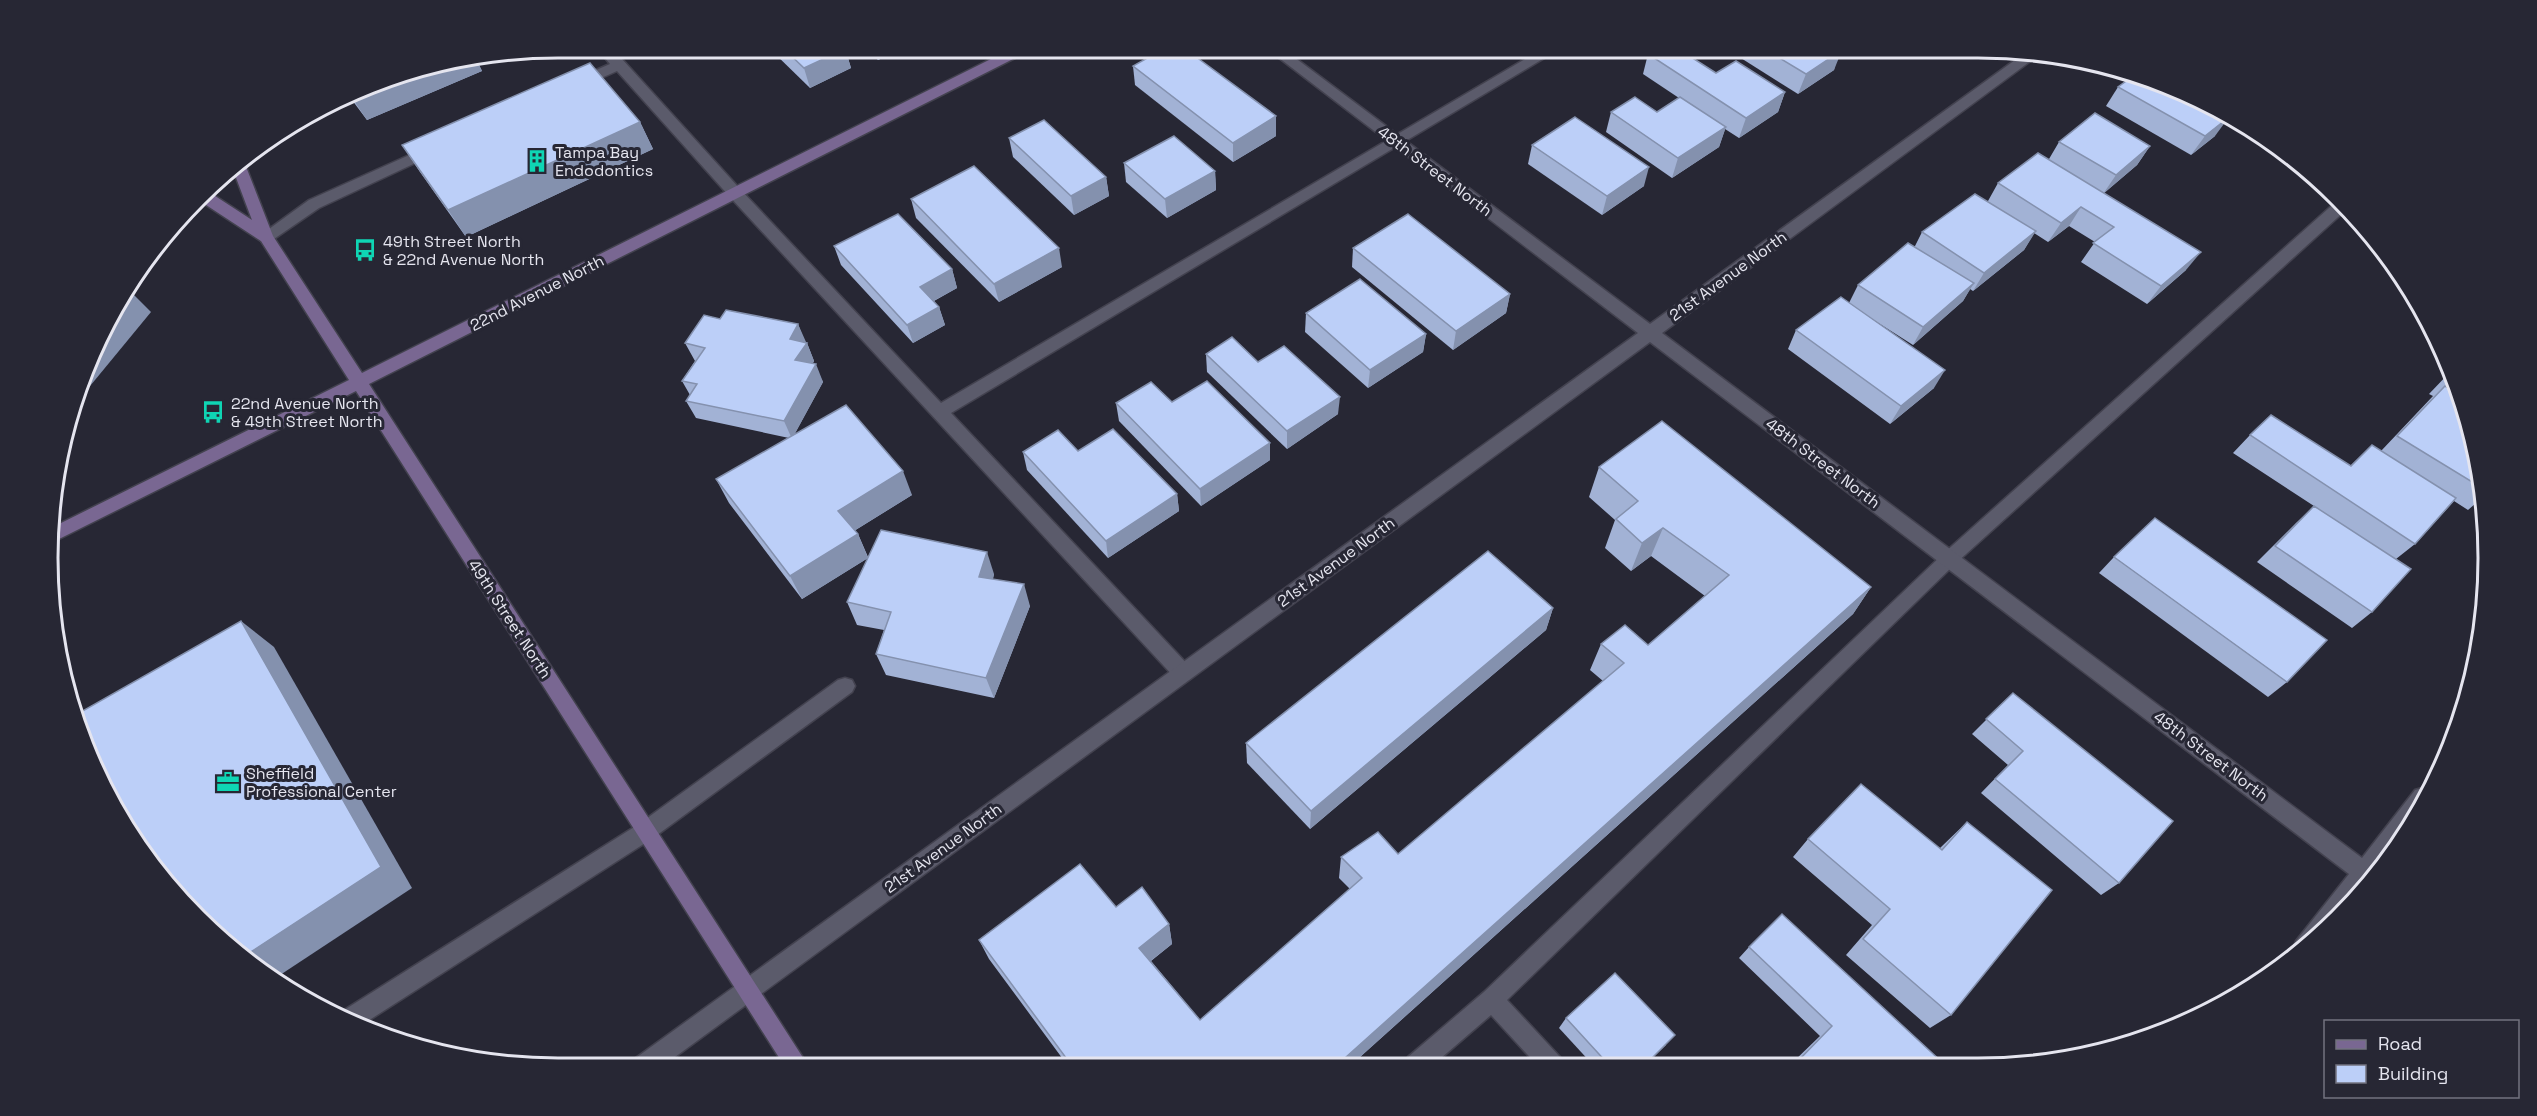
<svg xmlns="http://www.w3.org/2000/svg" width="2537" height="1116" font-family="'Space Grotesk',sans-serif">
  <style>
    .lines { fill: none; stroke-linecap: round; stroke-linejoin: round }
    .service-casing { stroke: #43424f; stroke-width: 3 }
    .minor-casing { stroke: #43424f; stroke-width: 3 }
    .secondary-casing { stroke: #43424f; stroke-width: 3 }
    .service { fill: #5b5b6b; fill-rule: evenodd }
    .minor { fill: #5b5b6b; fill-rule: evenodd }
    .secondary { fill: #796792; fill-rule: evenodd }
    .wall { fill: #a2b2d5 }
    .shaded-wall { fill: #8491ae }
    .building { fill: #bccff8; stroke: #8491ae; stroke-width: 1.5 }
    .labels { text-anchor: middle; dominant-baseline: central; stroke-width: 6; stroke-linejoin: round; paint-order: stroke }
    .poi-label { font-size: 16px; fill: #e5e5ef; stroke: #272734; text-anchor: start }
    .street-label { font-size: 16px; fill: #e5e5ef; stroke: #272734 }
    .rim { fill: none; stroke: #e5e5ef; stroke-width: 3 }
  </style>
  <rect width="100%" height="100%" fill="#272734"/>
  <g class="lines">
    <g class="service-casing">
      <g id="service">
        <path d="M597,48h15l128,141 201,214 603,-355h17l-610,365 239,254 2,6 -2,6 -7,2 -7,-2 -446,-482 -113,-126 -36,16h-10l-2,-3 2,-3 39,-17z"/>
        <path d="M434,144l7,5 -2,3 -120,56 -48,33h-10l-3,-4 51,-37z"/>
        <path d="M2338,200l9,9 -392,355 -448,436 53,57 3,8h-26l-46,-50 -58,50h-28l3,-8 76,-65 459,-438z"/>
        <path d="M845,678l7,2 3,6 -3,6 -199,146 -293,188 -20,-10 1,-4 298,-188 199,-144z"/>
      </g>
    </g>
    <g class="minor-casing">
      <path id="minor" d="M1266,48h16l368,276 372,-269 14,2 -374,276 700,525 53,-68 7,-2 4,1 -32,59 -16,22 2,2 -84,83 -3,-7 3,-7 53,-67 -699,-532 -990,726h-30l3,-8 1005,-727z"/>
    </g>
    <g class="secondary-casing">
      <path id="secondary" d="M1013,48h18l-2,3 -660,333 440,683h-24l-429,-676 -307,153 2,-16 298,-148 -88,-139 -61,-40 9,-9 43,28 -20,-53 11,-8 30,77 89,137z"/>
    </g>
    <use href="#service" class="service"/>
    <use href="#minor" class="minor"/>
    <use href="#secondary" class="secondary"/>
  </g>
  <g class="wall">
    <path d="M769,48h76l6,20 -41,20z"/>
    <path d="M866,48h38l-26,12z"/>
    <path d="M1725,48h114l-5,22 -36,24z"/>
    <path d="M1648,54l68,19 69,19 -7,20 -39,26 -14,-9 -6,18 -47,31 -66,-46 5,-20h46l22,-14 -36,-24z"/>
    <path d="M477,61l5,10 -115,49 -18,-24 45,-21z"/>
    <path d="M1133,66l143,50v20l-43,26 -98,-77z"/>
    <path d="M2118,87l97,49 -24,19 -85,-49z"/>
    <path d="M640,122l13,27 -187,88 -46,-65 -18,-27z"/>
    <path d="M1009,138l97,39 3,19 -35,19 -61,-58z"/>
    <path d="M2059,142l91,4 -13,19 -33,28 82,77 -39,34 -66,-42 14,-20 -26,-16 -21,16 -14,-9 -10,17 -51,41 -3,-2 -7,12 -50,44 -44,-28 65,71 -44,36 -102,-75 8,-19 53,-27 9,-18 57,-39 7,-14 66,-31 10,-18 51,-24z"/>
    <path d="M1532,145l112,41 -42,29 -74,-51z"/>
    <path d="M1124,163l91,8 1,19 -49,28 -41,-36z"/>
    <path d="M911,199l151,68 -63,35 -83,-84z"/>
    <path d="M834,246l118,23 5,19 -23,13 5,6 6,18 -32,18 -72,-78z"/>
    <path d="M1353,248l157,46 -4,19 -53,37 -101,-83z"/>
    <path d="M1306,313l120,21 -3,18 -55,36 -63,-56z"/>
    <path d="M720,319l78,5 7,19h2l7,18 -1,2 10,19 -29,53 118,60 -58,36 4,3 10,23 126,17 -1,5 37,27 -36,92 -108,-23 -10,-21 8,-24 -27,-5 -10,-23 21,-44 -66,41 -73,-96 -13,-24 73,-41 -93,-20 -10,-17 4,-6 -8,-14 13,-20 -10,-18z"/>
    <path d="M1206,354l52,8 80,52 -51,35 -80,-77z"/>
    <path d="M2451,371l21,55 11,71 -15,13 -14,-9 -39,43 -19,15 -24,53 -20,16 -95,-66 39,-39 18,-17 -81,-53 17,-18 100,31 22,-21 9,6 52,-55 -4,-2z"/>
    <path d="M1172,402l98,41v17l-69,46 -82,-85 -3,-18z"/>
    <path d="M1078,451l99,43 2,17 -71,47 -81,-88 -4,-18z"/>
    <path d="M1599,467l272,120 -18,27 -503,452h-282l-79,-107 -10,-19 137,-33 53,17 3,20 -21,17 49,59 150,-131 -11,-11 2,-21 57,-3 205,-173 -13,-11 11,-26 47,1 57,-49 -54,-40 -20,15 -26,-23 10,-28 -26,-23z"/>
    <path d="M2114,557l173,125 -19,15 -169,-124z"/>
    <path d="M1553,608l-7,22 -236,199 -63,-66 -1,-20z"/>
    <path d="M2013,693l106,190 -18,12 -120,-102 27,-28 -36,-31z"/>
    <path d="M1967,822l-16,193 -21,13 -84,-73 26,-30 -79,-68 15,-18 132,9z"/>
    <path d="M1749,947l195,117h-153l29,-28 -81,-78z"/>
    <path d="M1566,1018l100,27 -21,20h-52l-34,-37z"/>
  </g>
  <g class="shaded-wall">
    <path d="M875,48h29l-26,12z"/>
    <path d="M845,49l6,19 -41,20 -6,-20z"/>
    <path d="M1842,50l-8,20 -36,24 8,-20z"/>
    <path d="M477,61l5,10 -115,49 -13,-19 73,-31z"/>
    <path d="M1785,92l-7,20 -39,26 7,-20z"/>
    <path d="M1276,116v20l-43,26v-19z"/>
    <path d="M2229,117l-14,19 -24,19 14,-19z"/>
    <path d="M640,122l13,27 -187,88 -18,-27z"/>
    <path d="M1726,127l-7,20 -47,31 6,-20z"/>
    <path d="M2150,146l-13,19 -34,29 13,-19z"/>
    <path d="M1649,167l-5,19 -42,29 5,-19z"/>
    <path d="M1215,171l1,19 -49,28 -2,-19z"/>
    <path d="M1106,177l3,19 -35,19 -3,-19z"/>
    <path d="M2081,207l-12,19 -21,16 13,-19z"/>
    <path d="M2036,231l-12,19 -51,41 11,-18z"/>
    <path d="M1059,248l3,19 -63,35 -5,-18z"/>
    <path d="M2201,252l-15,18 -39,34 14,-18z"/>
    <path d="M952,269l5,19 -31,17 -6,-18z"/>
    <path d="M1974,283l-11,18 -50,44 10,-18z"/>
    <path d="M133,294l18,18 -70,85 28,-75z"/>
    <path d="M1510,294l-4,19 -53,37 3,-19z"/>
    <path d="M939,307l6,18 -32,18 -6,-18z"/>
    <path d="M798,324l8,18 -5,8 6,-7 7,18 -12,17 -7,-18 -5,-21z"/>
    <path d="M1426,334l-3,18 -55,36 2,-18z"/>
    <path d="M816,364l7,18 -31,57 -8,-18z"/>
    <path d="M1945,370l-11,18 -44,36 11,-18z"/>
    <path d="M1340,397l-2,17 -51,35v-18z"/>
    <path d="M1270,443v17l-69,46 -1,-17z"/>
    <path d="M903,471l9,24 -63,39 -11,-23z"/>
    <path d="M1177,494l2,17 -71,47 -2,-17z"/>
    <path d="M1663,528l-12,28 -20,15 11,-28z"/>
    <path d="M858,534l10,24 -66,41 -12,-23z"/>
    <path d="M987,552l7,22 -7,26 -8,-23z"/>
    <path d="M1024,584l6,22 -36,92 -8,-20z"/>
    <path d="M1871,587l-18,27 -503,452h-14z"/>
    <path d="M1553,608l-7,22 -236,199 1,-18z"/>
    <path d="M241,621l33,26 138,241 -138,91 -31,-22z"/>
    <path d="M1169,924l3,20 -28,22 -5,-18z"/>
  </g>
  <g class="building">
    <path d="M783,48h62v1l-41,19z"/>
    <path d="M1165,48h19l92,68 -43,27 -100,-77z"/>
    <path d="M1658,48h19l39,25 20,-12 49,31 -39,26 -98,-64z"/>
    <path d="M1763,48h76l3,2 -36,24z"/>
    <path d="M590,63l50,59 -192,88 -46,-65z"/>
    <path d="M427,70l-73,31 -5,-6 45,-20z"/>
    <path d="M2136,74l7,1 63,28 23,14 -24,19 -87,-49z"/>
    <path d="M1635,97l22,15 23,-15 46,30 -48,31 -67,-46z"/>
    <path d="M2095,113l55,33 -34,29 -57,-33z"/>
    <path d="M1575,117l74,50 -42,29 -75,-51z"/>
    <path d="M1044,120l62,57 -35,19 -62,-58z"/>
    <path d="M1174,136l41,35 -50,28 -41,-36z"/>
    <path d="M2038,153l163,99 -40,34 -68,-43 21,-16 -33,-20 -20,16 -63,-40z"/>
    <path d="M974,166l85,82 -65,36 -83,-85z"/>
    <path d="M1975,194l61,37 -52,42 -62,-41z"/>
    <path d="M898,214l54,55 -32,18 19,20 -32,18 -73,-79z"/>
    <path d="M1408,214l102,80 -54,37 -103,-83z"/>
    <path d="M1908,243l66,40 -51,44 -65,-42z"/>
    <path d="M1360,279l66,55 -56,36 -64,-57z"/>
    <path d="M125,292l8,2 -24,28 8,-19z"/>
    <path d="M1841,297l104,73 -44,36 -105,-76z"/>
    <path d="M726,310l72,14 -8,15 17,4 -12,17 21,4 -32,57 -98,-20 11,-17 -15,-3 23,-33 -20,-5 19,-28 16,4z"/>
    <path d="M1232,337l26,25 26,-16 56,51 -53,34 -81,-77z"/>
    <path d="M2452,373l2,6 -5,-3z"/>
    <path d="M1207,381l63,62 -70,46 -84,-86 35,-21 21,20z"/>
    <path d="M2445,386l15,9 12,31 10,62 -85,-52z"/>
    <path d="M846,405l57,66 -65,40 20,23 -68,42 -74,-97z"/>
    <path d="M2271,415l80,51 21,-21 84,53 -41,46 -165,-109z"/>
    <path d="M1662,421l209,166 -535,479h-264l-93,-126 101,-76 36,43 26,-20 27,37 -30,24 61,72 162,-142 -21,-21 37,-25 20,22 226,-191 -23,-19 24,-19 23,20 81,-70 -66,-47 -21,15 -26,-24 22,-18 -39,-34z"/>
    <path d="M1113,429l64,65 -71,47 -83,-89 35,-22 20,21z"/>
    <path d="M2314,506l97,63 -39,43 -97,-66z"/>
    <path d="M2155,518l172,122 -40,42 -173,-125z"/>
    <path d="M881,530l106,22 -8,25 45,7 -38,94 -110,-24 15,-42 -44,-10z"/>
    <path d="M1488,551l65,57 -242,203 -65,-68z"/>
    <path d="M241,621l140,246 -138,90 -21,-15 -105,-129 -38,-100z"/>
    <path d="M2013,693l160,128 -54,62 -124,-104 28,-28 -37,-32z"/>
    <path d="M1861,784l81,66 25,-28 85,68 -101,125 -88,-76 27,-30 -82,-70z"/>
    <path d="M1782,914l162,150h-147l-1,-1 36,-37 -83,-79z"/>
    <path d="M1615,973l60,62 -30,30h-36l-43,-47z"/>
  </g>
  <defs>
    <g id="building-bare" transform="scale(1.8)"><path d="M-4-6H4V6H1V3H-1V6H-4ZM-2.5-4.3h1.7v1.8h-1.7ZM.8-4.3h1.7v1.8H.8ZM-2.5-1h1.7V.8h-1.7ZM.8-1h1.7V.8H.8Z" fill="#0fd5b4" stroke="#272734" stroke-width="2.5" paint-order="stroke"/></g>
    <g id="bus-bare" transform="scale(1.8)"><path d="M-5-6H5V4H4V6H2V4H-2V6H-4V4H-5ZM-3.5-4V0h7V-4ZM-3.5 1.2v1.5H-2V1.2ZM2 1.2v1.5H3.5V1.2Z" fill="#0fd5b4" stroke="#272734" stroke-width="2.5" paint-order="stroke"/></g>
    <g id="office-bare" transform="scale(1.8)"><path d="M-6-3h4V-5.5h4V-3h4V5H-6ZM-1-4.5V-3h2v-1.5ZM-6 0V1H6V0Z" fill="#0fd5b4" stroke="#272734" stroke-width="2.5" paint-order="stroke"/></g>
  </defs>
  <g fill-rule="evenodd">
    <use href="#building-bare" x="537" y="161"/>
    <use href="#bus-bare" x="365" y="250"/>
    <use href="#bus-bare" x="213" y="412"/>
    <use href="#office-bare" x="228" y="782"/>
  </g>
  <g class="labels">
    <g class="poi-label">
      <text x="555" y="152">Tampa Bay<tspan x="555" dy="18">Endodontics</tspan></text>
      <text x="383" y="241">49th Street North<tspan x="383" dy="18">&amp; 22nd Avenue North</tspan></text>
      <text x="231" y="403">22nd Avenue North<tspan x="231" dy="18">&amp; 49th Street North</tspan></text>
      <text x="246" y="773">Sheffield<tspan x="246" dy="18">Professional Center</tspan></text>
    </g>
    <g class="street-label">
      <text transform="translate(1435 171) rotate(37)">48th Street North</text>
      <text transform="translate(1728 276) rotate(-36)">21st Avenue North</text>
      <text transform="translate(537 293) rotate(-27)">22nd Avenue North</text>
      <text transform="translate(1823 463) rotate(37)">48th Street North</text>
      <text transform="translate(1336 562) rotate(-36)">21st Avenue North</text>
      <text transform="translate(510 619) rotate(57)">49th Street North</text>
      <text transform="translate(2211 756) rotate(37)">48th Street North</text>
      <text transform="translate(943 848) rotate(-36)">21st Avenue North</text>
    </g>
  </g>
  <path d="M0 0H2537V1116H0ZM558 58H1978A500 500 0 0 1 2478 558V558A500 500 0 0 1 1978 1058H558A500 500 0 0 1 58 558V558A500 500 0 0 1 558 58Z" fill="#272734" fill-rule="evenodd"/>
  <path class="rim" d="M558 58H1978A500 500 0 0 1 2478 558V558A500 500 0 0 1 1978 1058H558A500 500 0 0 1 58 558V558A500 500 0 0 1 558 58Z"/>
  <rect x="2324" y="1020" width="195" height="78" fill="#272734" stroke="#73737f" stroke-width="1.5"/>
  <rect x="2336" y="1040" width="30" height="9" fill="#796792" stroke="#73737f" stroke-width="1.5"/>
  <text x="2378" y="1050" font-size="18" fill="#e5e5ef">Road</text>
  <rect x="2336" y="1065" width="30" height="18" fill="#bccff8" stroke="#73737f" stroke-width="1.5"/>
  <text x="2378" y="1080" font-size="18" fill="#e5e5ef">Building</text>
</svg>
